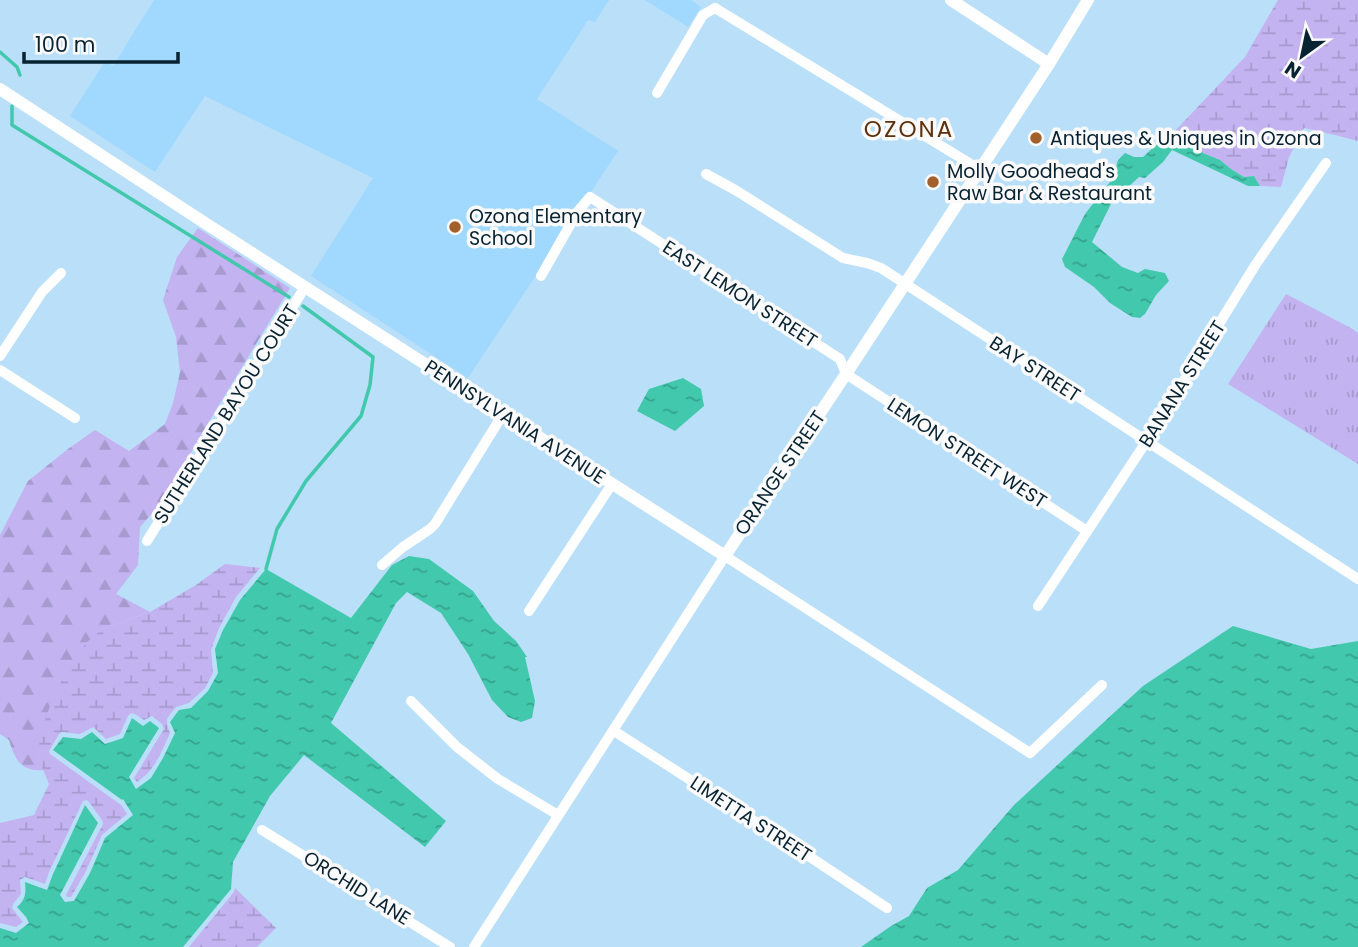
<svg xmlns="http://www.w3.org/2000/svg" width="1358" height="947" font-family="Poppins,sans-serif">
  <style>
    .built { fill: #a0d9fd }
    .forest { fill: url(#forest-firs) }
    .wetland { fill: url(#wetland-marsh) }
    .park { fill: url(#park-tufts) }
    .water { fill: url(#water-ripples) }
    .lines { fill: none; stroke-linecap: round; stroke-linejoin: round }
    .stream { stroke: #42c8ac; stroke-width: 3.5 }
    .minor { stroke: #fff; stroke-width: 10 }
    .tertiary { stroke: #fff; stroke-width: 12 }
    .poi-dot { fill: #a2602c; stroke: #fafafa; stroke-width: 2.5 }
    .labels { text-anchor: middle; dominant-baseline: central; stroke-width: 7; stroke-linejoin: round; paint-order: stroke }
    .poi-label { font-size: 19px; fill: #072231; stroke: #fafafa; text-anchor: start }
    .street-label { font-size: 19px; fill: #072231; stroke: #fafafa }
    .quarter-label { font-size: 23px; letter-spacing: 2px; fill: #5d310b; stroke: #fafafa }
  </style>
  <defs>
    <pattern id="forest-firs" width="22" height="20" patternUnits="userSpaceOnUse" patternTransform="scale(1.75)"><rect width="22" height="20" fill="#c3b3f0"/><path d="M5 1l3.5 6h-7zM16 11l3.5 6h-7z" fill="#a69ace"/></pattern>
    <pattern id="wetland-marsh" width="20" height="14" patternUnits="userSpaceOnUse" patternTransform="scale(1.75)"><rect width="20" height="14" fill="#c3b3f0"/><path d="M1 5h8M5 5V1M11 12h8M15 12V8" fill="none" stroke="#a69ace"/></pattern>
    <pattern id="park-tufts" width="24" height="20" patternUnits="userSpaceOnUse" patternTransform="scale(1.75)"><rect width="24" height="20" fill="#c3b3f0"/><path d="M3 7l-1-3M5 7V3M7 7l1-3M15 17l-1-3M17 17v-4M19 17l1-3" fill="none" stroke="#a69ace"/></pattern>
    <pattern id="water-ripples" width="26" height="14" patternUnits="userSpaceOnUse" patternTransform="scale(1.75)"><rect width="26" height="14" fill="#42c8ac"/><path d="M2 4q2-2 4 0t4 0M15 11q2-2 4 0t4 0" fill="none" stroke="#35a28d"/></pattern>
  </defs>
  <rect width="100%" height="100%" fill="#badff8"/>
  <g class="built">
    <path d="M154,0h455l-14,22 -7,-2 -51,79 81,52 -150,227 -157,-102 62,-98 -168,-82 -50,76 -85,-56 35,-55 8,5z"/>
    <path d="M645,0h46l10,7 -13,20z"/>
  </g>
  <path class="forest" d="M198,228l92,60 -94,155 -25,49 -31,35 -2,38 -22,29 34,18 -48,17 -65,126 7,15c-23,2 -29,-10 -35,-30l-9,-6v-199l28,-54 40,-32 27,-19 34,21 36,-27 8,-21 7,-31 -4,-35 -13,-37 14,-43z"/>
  <g class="wetland">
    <path d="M1278,0h80v141l-23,-6 -31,-7 -15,29 -8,30 -21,-1 -6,-10 -10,1 -13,-8 -11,-9 -17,-7 -8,-9 -9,-3 -12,-9 71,-75z"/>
    <path d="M225,564l35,4 -24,29 -17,31 -8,22 2,23 -8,15 -16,15 -13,4c-9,11 -12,12 -6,26 -9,20 -15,37 -33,49l-3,-4 30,-49 -2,-5 -10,-8 -8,4 -9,-6 -4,-1 -3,3 -8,18 -14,5 -13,-12 -13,7 -18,-2 -3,2 -10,17 1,3 71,51 6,9 -25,21 -16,36 -15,26h-4l-1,-2 37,-71 -1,-4 -13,-18 -2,-2 -4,1 -34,71 -4,12 -20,-7 -5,3 1,14 -8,10 -1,4 11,14 -7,5 -16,-4v-100l34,-8 15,-31 -12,-29 7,-33 12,-32 30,-47 16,-14 48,-17 46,-27z"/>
    <path d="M235,888l41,40 -19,19h-68l45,-55z"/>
  </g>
  <path class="park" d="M1286,294l65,34 7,5v131l-130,-80z"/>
  <g class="water">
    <path d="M1174,132l12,9 9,3 8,9 17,7 11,9 13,8 10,-1 6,10h-12l-76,-36 -9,12 -18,16 -6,-1 -27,25 -20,40 30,25 16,6 7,-4 20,4 4,8 -13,14 -11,19 -5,4 -8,-1 -22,-14 -16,-16 -29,-20 -3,-8 23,-45 28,-36 5,-18 7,-7 9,4h9l13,-12h5z"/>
    <path d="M683,378l18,11 3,17 -29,25 -38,-20 12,-22z"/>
    <path d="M409,556l20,3 44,32 21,30 22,20 11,16h-2l10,44 -3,17 -11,4 -13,-5 -16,-17 -24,-46 -27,-41 -34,-21 -11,11 -65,120 115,98 -21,26 -121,-92 -34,41 -37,66 -2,27 -48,58h-183v-19l16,5 13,-10 -3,-6 -9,-10c9,-8 9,-14 8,-25l22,8 6,-16 32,-69 13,18 -38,72 5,7 9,-1 16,-28 15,-35 28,-23 -10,-16 -1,1 -69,-50 10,-13 18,2 11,-7 13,12 18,-6 9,-20 11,8 7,-5 9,7 -30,49 7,12 15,-11 12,-20 12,-25 -5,-11 9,-12 12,-2 17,-17 10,-18 -3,-24 8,-19 17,-30 26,-31 85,49 41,-53z"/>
    <path d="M1233,626l78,23 47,-8v306h-497l30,-21 18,-10 18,-28 31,-18 56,-65 129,-119z"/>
  </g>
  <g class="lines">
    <g class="stream">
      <path d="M0,52l17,15 3,8"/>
      <path d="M12,106v19l277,172"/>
      <path d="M266,569l11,-40 29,-48 55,-65 9,-31 3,-28 -70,-51"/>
    </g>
    <g class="minor">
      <path d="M715,8l264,161"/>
      <path d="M657,93l46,-78 12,-7"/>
      <path d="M706,174l31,17 106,67 24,5 14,5 477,311"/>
      <path d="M541,276l37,-65 12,-14 250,162 6,15 241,157"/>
      <path d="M0,356l42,-64 19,-19"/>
      <path d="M0,370l75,48"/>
      <path d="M147,541l158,-254"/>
      <path d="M382,565l21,-18 27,-18 5,-5 68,-110"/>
      <path d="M1038,606l108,-164 110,-178 70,-101"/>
      <path d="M529,611l83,-127"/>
      <path d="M411,701l46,46 41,32 60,36"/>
      <path d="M614,731l178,114 95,63"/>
      <path d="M262,830l188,117"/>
      <path d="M474,947l251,-391 305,197 72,-68"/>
    </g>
    <g class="tertiary">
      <path d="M951,0l98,64"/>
      <path d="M0,89l205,134 520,333 121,-182 203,-310 39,-64"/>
    </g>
  </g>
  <g class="poi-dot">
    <circle cx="1036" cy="138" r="7"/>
    <circle cx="933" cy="182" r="7"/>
    <circle cx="455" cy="227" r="7"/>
  </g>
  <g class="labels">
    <g class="poi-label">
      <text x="1050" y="138">Antiques &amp; Uniques in Ozona</text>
      <text x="947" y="171">Molly Goodhead's<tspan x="947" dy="22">Raw Bar &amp; Restaurant</tspan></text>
      <text x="469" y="216">Ozona Elementary<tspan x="469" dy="22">School</tspan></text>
    </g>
    <g class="street-label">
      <text transform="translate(740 294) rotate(33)">EAST LEMON STREET</text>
      <text transform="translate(1035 369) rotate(33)">BAY STREET</text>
      <text transform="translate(1182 384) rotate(-58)">BANANA STREET</text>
      <text transform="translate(226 414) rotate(-58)">SUTHERLAND BAYOU COURT</text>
      <text transform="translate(515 422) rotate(33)">PENNSYLVANIA AVENUE</text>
      <text transform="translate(967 453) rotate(33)">LEMON STREET WEST</text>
      <text transform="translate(780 473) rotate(-56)">ORANGE STREET</text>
      <text transform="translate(751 819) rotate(33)">LIMETTA STREET</text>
      <text transform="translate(357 888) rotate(32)">ORCHID LANE</text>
    </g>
    <g class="quarter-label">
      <text x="909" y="129">OZONA</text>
    </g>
  </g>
  <g transform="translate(1302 56) rotate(213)" stroke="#fafafa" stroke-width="5" paint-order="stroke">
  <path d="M0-5L12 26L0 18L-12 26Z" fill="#072231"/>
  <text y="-10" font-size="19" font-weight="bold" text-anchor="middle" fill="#072231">N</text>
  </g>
  <path d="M24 52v10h154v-10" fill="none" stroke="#072231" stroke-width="3.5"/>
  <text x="35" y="52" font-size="21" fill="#072231" stroke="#fafafa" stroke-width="5" paint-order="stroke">100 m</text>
</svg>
